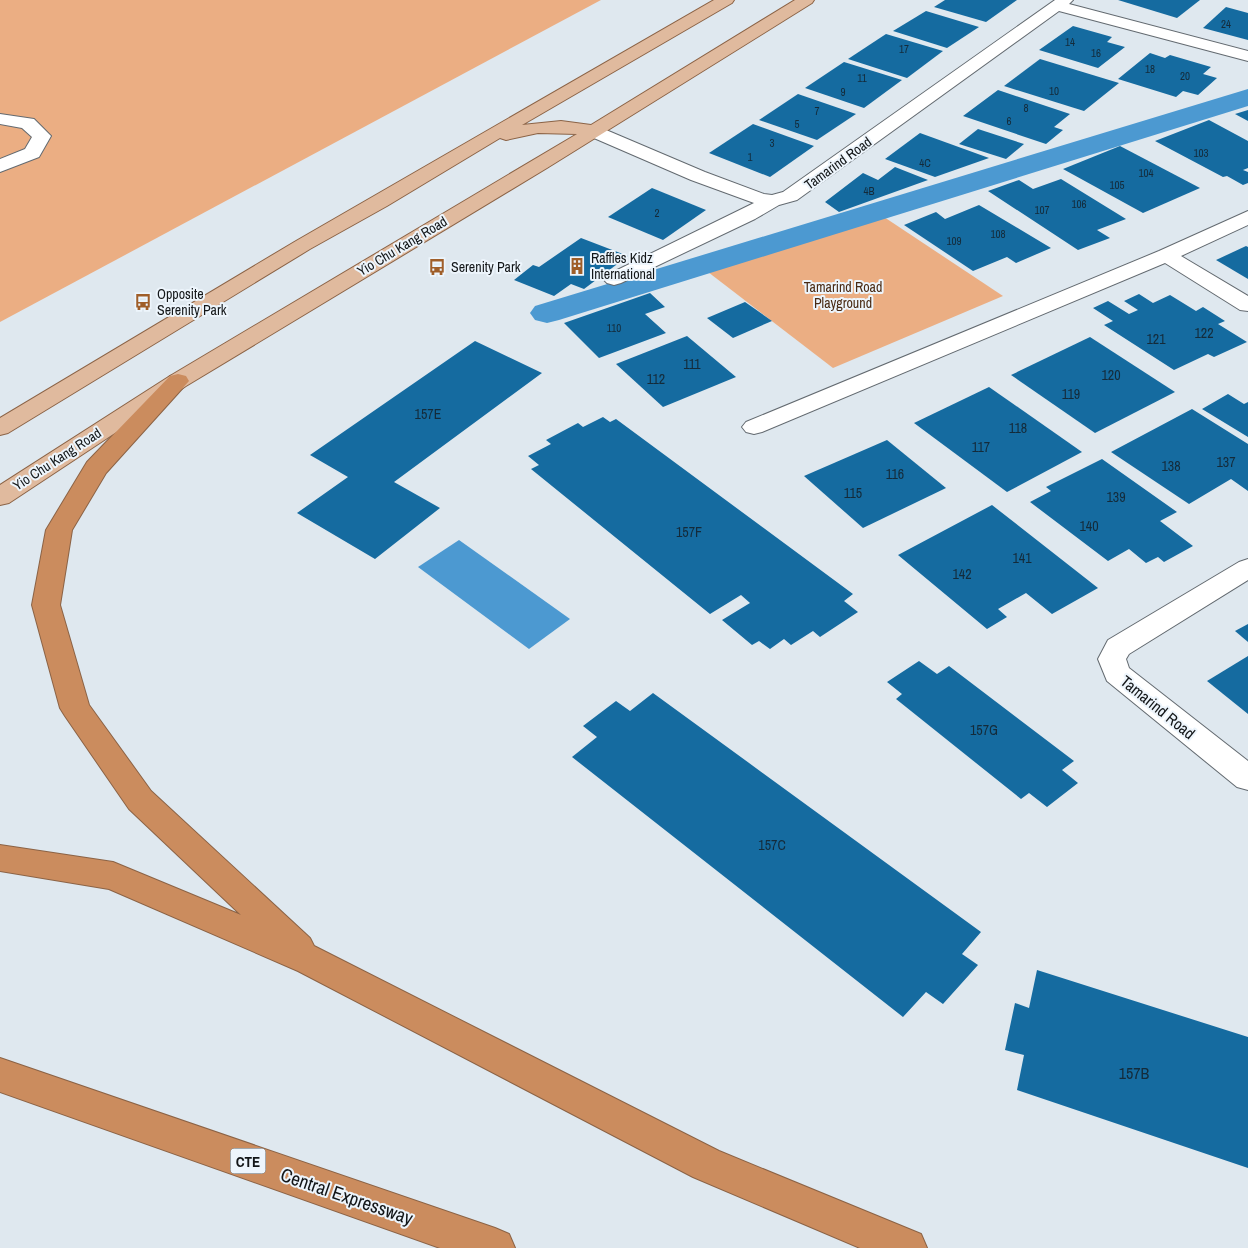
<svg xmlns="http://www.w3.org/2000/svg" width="1248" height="1248" font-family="'Archivo Narrow',sans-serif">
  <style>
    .green { fill: #ebae83 }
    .water { fill: #4c99d1 }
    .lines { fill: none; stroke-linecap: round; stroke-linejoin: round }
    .canal { fill: #4c99d1; fill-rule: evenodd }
    .building { fill: #156ba0 }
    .minor-casing { stroke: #636a70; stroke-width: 2 }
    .secondary-casing { stroke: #636a70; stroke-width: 2 }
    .primary-casing { stroke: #8b6346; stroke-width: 2 }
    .motorway-casing { stroke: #8b6346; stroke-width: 2 }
    .minor { fill: #fff; fill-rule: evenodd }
    .secondary { fill: #fff; fill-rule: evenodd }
    .primary { fill: #e0ba9e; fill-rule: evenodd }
    .motorway { fill: #cb8c5e; fill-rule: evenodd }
    .labels { text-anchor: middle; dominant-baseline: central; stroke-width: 4; stroke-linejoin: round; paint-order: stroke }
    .far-number-label { font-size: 11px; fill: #142b3a }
    .far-street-label { font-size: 14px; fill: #131618; stroke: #edf5fc }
    .far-poi-label { font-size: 14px; fill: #131618; stroke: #edf5fc; text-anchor: start }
    .far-park-label { font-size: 14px; fill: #492a13; stroke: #edf5fc }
    .number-label { font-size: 14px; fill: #142b3a }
    .shield { fill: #edf5fc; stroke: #54595c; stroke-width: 1 }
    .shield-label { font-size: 15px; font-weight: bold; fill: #131618 }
    .street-label { font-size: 16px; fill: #131618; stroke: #edf5fc }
    .near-number-label { font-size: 16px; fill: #142b3a }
    .near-street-label { font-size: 19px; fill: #131618; stroke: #edf5fc }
  </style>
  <rect width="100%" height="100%" fill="#dfe8ef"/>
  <g class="green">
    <path d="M0,0h601l-601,322z"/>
    <path d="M884,217l119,79 -170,72 -125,-96z"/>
  </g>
  <path class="water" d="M459,540l111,79 -41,30 -111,-82z"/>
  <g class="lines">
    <path class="canal" d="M1248,89v17l-689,214 -12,3 -12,-3 -5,-7 5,-7z"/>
  </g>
  <g class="building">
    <path d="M945,0h72l-31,22 -52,-15z"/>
    <path d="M1118,0h82l-23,18z"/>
    <path d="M1226,7l22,6v27l-45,-12z"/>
    <path d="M926,11l53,16 -32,21 -54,-17z"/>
    <path d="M1073,26l39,11 -5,5 18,5 -27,21 -59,-18z"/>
    <path d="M886,34l57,17 -36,27 -59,-19z"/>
    <path d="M1150,53l15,5 5,-3 41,12 -8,7 14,4 -19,17 -15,-4 -7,6 -58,-18z"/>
    <path d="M1040,59l79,24 -35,28 -80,-25z"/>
    <path d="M844,62l58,18 -38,28 -59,-20z"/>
    <path d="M998,90l72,24 -16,13 9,3 -17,14 -83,-28z"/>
    <path d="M798,94l58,20 -39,26 -58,-20z"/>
    <path d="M1248,110v11l-13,-7z"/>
    <path d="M1209,120l39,21v27l-5,2 5,2v11l-5,2 -16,-9 -4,1 -68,-36z"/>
    <path d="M753,124l61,22 -44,31 -61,-24z"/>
    <path d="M978,129l46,15 -18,15 -47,-15z"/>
    <path d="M920,133l69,25 -54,19 -50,-18z"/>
    <path d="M1120,146l80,42 -57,25 -80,-44z"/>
    <path d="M895,167l33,13 -89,32 -14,-10 38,-29 15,7z"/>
    <path d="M1061,179l65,40 -29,11 13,8 -32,12 -90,-59 31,-11 14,9z"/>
    <path d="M652,188l54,22 -43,30 -55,-23z"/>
    <path d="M979,205l72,43 -35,15 -9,-6 -34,14 -69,-46 32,-13 9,7z"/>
    <path d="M581,238l47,18 -44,33 -13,-5 -17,12 -40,-16 19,-15 6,2z"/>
    <path d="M1246,246l2,1v32l-32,-19z"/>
    <path d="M650,293l15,14 -20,7 21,19 -67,25 -35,-35z"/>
    <path d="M1139,294l14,9 17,-8 26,16 7,-4 22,14 -7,3 29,18 -33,15 -6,-3 -34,16 -70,-45 9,-4 -20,-13 15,-7 21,13 9,-4 -14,-9z"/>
    <path d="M745,302l27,19 -39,17 -26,-20z"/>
    <path d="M687,336l49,41 -73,30 -47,-43z"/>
    <path d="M1090,337l85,55 -80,41 -84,-58z"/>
    <path d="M475,341l67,32 -148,109 46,26 -65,51 -78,-46 51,-36 -38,-22z"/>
    <path d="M989,387l93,65 -75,40 -93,-69z"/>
    <path d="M1228,394l16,10 4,-2v35l-46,-28z"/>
    <path d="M1192,409l56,35v47l-17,-12 -42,25 -78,-52z"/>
    <path d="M603,417l7,5 6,-3 237,175 -9,7 14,11 -38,25 -7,-6 -22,14 -7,-6 -14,10 -11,-8 -7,4 -30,-25 28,-17 -9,-8 -31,19 -179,-145 8,-4 -11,-9 23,-12 -5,-4 32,-17 5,4z"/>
    <path d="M887,440l59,48 -83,40 -59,-52z"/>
    <path d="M1102,459l75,53 -17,9 33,25 -29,16 -6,-5 -12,6 -17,-14 -21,12 -78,-59 21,-11 -5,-4z"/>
    <path d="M992,505l106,83 -46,26 -26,-21 -28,16 9,8 -20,12 -89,-74z"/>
    <path d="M1248,624v18l-13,-11z"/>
    <path d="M1248,656v58l-41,-33z"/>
    <path d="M919,661l18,13 12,-8 125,95 -12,9 16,13 -31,24 -18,-14 -8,6 -125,-100 6,-5 -15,-12z"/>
    <path d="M653,693l328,239 -19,22 16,11 -35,39 -17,-12 -23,25 -331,-260 25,-20 -14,-11 33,-25 14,10z"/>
    <path d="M1037,970l211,67v131l-231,-78 7,-35 -19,-5 10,-47 14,5z"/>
  </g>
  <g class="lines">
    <g class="minor-casing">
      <g id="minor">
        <path d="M1055,0h18l-4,4 179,47v10l-189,-50 -262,189 -18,5 -24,14 -134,64 -7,2 -7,-2 -4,-4 4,-4 147,-72 -63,-23 -104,-45 -3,-4 3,-4 6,-1 6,1 106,45 59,22 8,1 11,-3z"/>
        <path d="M1248,211v14l-67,31 67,40v15l-8,-1 -75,-47 -403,169 -8,2 -8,-2 -4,-5 4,-5 413,-171z"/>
        <path d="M1248,559v21l-119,74 -3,5 3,9 119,93v29l-11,-3 -130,-106 -9,-22 10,-19 131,-78z"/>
      </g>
    </g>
    <g class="secondary-casing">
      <path id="secondary" d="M0,114l34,5 17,17 -12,21 -39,15v-13l25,-10 7,-12 -10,-9 -22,-4z"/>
    </g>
    <g class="primary-casing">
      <path id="primary" d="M714,0h20l-2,3 -210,122 39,-4 30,4 204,-125h19l-2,3 -265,165 -361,218 -177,117 -9,2v-20l170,-109 407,-242 -39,-1 -32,7 -6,-2 -113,68 -77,43 -302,184 -8,2v-17l296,-177z"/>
    </g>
    <g class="motorway-casing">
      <g id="motorway">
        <path d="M178,374l8,2 3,5 -83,92 -34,57 -12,75 29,100 62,86 159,147 4,8 405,205 202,83 6,14h-67l-167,-71 -395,-206 -189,-82 -109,-18v-26l113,17 128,53 -112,-106 -64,-93 -5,-8 -28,-103 14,-75 41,-68 83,-86z"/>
        <path d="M0,1058l495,170 14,6 6,14h-75l-440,-156z"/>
      </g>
    </g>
    <use href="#minor" class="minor"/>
    <use href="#secondary" class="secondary"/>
    <use href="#primary" class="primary"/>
    <use href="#motorway" class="motorway"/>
  </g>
  <defs>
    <g id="building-bare" transform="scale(1.35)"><path d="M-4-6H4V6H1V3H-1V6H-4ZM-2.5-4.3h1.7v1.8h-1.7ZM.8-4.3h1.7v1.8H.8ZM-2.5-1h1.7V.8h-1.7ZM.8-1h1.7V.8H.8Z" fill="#9f5e29" stroke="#edf5fc" stroke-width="2.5" paint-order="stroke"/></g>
    <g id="bus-bare" transform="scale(1.35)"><path d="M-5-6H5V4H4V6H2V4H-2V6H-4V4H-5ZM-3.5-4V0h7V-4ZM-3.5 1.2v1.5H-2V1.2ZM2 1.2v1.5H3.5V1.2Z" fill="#9f5e29" stroke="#edf5fc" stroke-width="2.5" paint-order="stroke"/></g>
  </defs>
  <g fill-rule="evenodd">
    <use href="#building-bare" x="577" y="266"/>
    <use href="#bus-bare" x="437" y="267"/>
    <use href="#bus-bare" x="143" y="302"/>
  </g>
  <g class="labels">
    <g class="far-number-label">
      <text x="1226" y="24">24</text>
      <text x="1070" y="42">14</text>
      <text x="904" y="49">17</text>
      <text x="1096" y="53">16</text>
      <text x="1150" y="69">18</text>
      <text x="1185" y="76">20</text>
      <text x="862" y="78">11</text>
      <text x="1054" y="91">10</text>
      <text x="843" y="92">9</text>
      <text x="1026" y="108">8</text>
      <text x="817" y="111">7</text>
      <text x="1009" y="121">6</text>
      <text x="797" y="124">5</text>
      <text x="772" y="143">3</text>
      <text x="1201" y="153">103</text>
      <text x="750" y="157">1</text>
      <text x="925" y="163">4C</text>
      <text x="1146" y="173">104</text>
      <text x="1117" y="185">105</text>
      <text x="869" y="191">4B</text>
      <text x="1079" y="204">106</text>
      <text x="1042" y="210">107</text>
      <text x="657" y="213">2</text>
      <text x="998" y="234">108</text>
      <text x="954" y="241">109</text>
      <text x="614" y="328">110</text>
    </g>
    <g class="far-street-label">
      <text transform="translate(838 163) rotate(-36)">Tamarind Road</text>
      <text transform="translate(402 246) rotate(-31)">Yio Chu Kang Road</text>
      <text transform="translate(57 459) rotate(-33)">Yio Chu Kang Road</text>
    </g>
    <g class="far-poi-label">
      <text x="591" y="258">Raffles Kidz<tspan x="591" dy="16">International</tspan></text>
      <text x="451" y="267">Serenity Park</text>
      <text x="157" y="294">Opposite<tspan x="157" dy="16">Serenity Park</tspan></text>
    </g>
    <g class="far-park-label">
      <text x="843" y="287">Tamarind Road<tspan x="843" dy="16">Playground</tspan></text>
    </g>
    <g class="number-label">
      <text x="1204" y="333">122</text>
      <text x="1156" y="339">121</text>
      <text x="692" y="364">111</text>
      <text x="1111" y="375">120</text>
      <text x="656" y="379">112</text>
      <text x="1071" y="394">119</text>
      <text x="428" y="414">157E</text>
      <text x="1018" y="428">118</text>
      <text x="981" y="447">117</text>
      <text x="1226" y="462">137</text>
      <text x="1171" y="466">138</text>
      <text x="895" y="474">116</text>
      <text x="853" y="493">115</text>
      <text x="1116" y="497">139</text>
      <text x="1089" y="526">140</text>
      <text x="689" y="532">157F</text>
      <text x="1022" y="558">141</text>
      <text x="962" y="574">142</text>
      <text x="984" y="730">157G</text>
      <text x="772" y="845">157C</text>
    </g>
    <rect class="shield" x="230.5" y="1148.5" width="35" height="25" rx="4"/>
    <g class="shield-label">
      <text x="248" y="1161">CTE</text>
    </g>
    <g class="street-label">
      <text transform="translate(1158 707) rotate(39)">Tamarind Road</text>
    </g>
    <g class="near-number-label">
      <text x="1134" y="1073">157B</text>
    </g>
    <g class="near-street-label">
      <text transform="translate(347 1196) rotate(19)">Central Expressway</text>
    </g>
  </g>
</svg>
